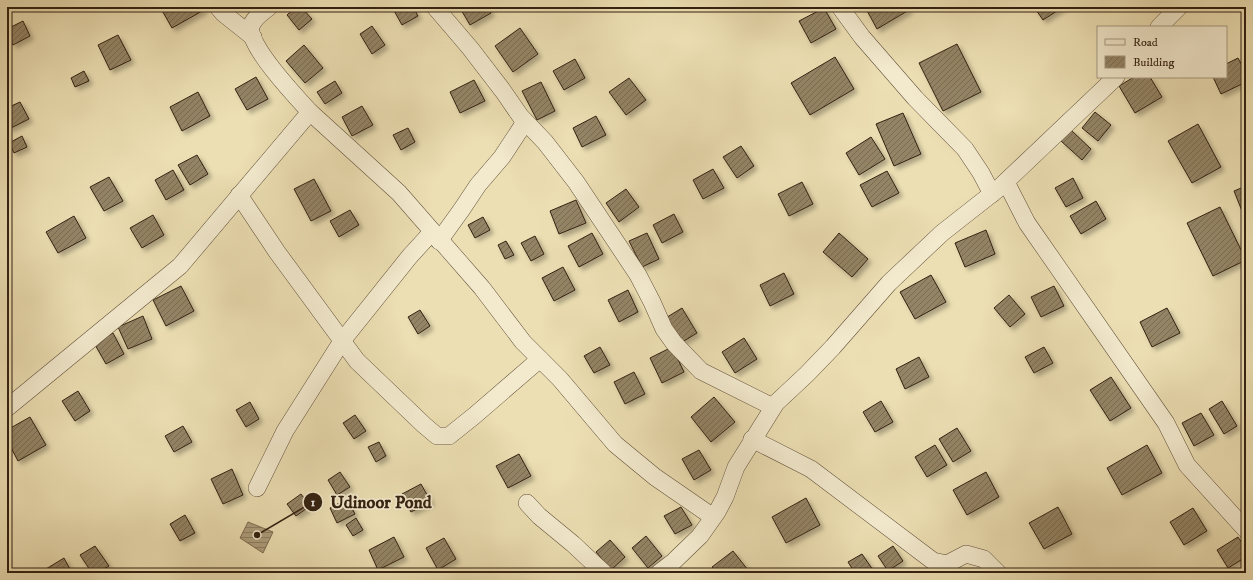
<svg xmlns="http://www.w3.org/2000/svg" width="1253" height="580" font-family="'IM FELL DW Pica',serif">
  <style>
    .water { fill: url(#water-rules); stroke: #7c6c51 }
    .building { fill: url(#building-hatch); stroke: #332111; filter: url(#shadow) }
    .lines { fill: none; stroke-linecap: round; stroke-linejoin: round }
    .street-casing { stroke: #61503a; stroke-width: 18 }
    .street { stroke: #f3eace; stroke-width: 17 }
    .leader { fill: none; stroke: #332111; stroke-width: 1.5 }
    .callout-dot { fill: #332111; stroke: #f3eace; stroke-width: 1.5 }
    .mark-label { font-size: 12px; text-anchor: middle; font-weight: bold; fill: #fff }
    .callout-label { font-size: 18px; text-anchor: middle; font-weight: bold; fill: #332111; stroke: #f3eace; stroke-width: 3.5; stroke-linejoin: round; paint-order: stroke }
  </style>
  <defs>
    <pattern id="water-rules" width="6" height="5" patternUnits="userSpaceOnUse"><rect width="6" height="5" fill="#ad9e7c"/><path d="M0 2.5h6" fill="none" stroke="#8d8064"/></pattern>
    <pattern id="building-hatch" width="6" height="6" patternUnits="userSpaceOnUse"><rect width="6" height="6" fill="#938465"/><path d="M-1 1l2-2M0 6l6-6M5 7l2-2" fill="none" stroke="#796c52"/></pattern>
    <filter id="shadow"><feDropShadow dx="3.5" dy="3.5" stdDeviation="2" flood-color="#0004"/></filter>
  </defs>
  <rect width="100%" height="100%" fill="#ecdfb3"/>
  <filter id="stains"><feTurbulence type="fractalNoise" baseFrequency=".005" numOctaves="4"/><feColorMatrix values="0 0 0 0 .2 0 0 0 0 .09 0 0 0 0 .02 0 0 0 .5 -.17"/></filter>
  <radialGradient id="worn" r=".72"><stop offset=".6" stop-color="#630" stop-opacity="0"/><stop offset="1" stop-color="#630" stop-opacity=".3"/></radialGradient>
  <path class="water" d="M248,522l25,10 -10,21 -23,-15z"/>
  <g class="building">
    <path d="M160,7h42l2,3 -32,18z"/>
    <path d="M296,7h5l11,12 -13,11 -12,-15z"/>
    <path d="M392,7h21l5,9 -16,9z"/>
    <path d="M461,7h27l3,6 -21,12 -10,-17z"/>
    <path d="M865,7h42l2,3 -32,19z"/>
    <path d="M1034,7h29l-20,13z"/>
    <path d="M824,8l12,21 -25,14 -12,-22z"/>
    <path d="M23,21l7,15 -17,9 -6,-12v-4z"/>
    <path d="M372,26l13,19 -13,9 -12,-20z"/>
    <path d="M520,28l18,26 -25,18 -18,-26z"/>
    <path d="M118,35l13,25 -21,10 -12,-25z"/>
    <path d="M957,44l24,48 -38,19 -24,-48z"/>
    <path d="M304,45l19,23 -18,15 -19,-22z"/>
    <path d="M835,57l19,32 -44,26 -19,-32z"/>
    <path d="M1238,58l8,15v9l-25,12 -8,-17h13v-13z"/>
    <path d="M575,59l10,19 -21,12 -11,-19z"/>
    <path d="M84,71l5,10 -14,6 -4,-9z"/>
    <path d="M256,77l12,22 -21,11 -12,-21z"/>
    <path d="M1134,77h16l12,20 -27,16 -16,-27z"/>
    <path d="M629,78l17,22 -20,15 -17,-23z"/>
    <path d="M474,80l11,21 -25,12 -10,-21z"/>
    <path d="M335,81l7,12 -17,11 -8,-12z"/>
    <path d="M541,82l14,29 -18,9 -15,-29z"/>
    <path d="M198,92l12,24 -28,15 -12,-24z"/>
    <path d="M20,102l9,17 -20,10 -2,-5v-16z"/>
    <path d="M362,106l11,19 -21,11 -10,-19z"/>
    <path d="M1095,112l16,13 -13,16 -16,-13z"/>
    <path d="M903,113l18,41 -27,12 -18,-42z"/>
    <path d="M596,116l10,19 -24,12 -9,-19z"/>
    <path d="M1198,124l23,43 -29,16 -24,-42z"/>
    <path d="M408,128l7,14 -14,8 -8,-15z"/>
    <path d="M1071,130l20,19 -9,11 -21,-19z"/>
    <path d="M22,136l5,11 -13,6 -5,-10z"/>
    <path d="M871,137l14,22 -26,16 -13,-22z"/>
    <path d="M741,146l13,20 -17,12 -14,-21z"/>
    <path d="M197,155l11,19 -18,11 -12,-20z"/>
    <path d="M713,169l11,19 -21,11 -10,-19z"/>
    <path d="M173,170l11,20 -18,10 -11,-20z"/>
    <path d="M887,171l12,22 -27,14 -12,-22z"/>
    <path d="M109,177l14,24 -19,10 -14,-24z"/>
    <path d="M1073,178l10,20 -17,9 -11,-19z"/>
    <path d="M314,179l17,32 -20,10 -17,-32z"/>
    <path d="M802,182l11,22 -24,12 -11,-22z"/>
    <path d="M1246,186v23l-4,2 -8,-20z"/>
    <path d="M626,189l13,18 -20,15 -13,-19z"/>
    <path d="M576,200l10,23 -27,11 -9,-23z"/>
    <path d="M1096,201l10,18 -25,15 -11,-18z"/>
    <path d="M1220,207l26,53 -33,16 -26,-53z"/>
    <path d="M350,210l9,15 -20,12 -9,-16z"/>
    <path d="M674,214l9,18 -21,11 -9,-18z"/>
    <path d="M153,215l11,20 -22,13 -12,-20z"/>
    <path d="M74,216l12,22 -28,15 -12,-21z"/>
    <path d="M483,217l7,13 -15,8 -7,-13z"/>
    <path d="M986,230l9,24 -30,13 -10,-24z"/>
    <path d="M592,233l11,21 -24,13 -11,-21z"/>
    <path d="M647,233l12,26 -17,8 -13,-26z"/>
    <path d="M839,233l29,26 -16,18 -29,-25z"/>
    <path d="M535,236l9,18 -13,7 -10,-18z"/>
    <path d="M506,241l8,14 -9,4 -7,-14z"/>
    <path d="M563,267l12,23 -21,11 -12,-23z"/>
    <path d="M784,273l10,21 -24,12 -10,-21z"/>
    <path d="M931,275l15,27 -31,17 -15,-27z"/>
    <path d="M181,286l13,25 -28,15 -13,-26z"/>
    <path d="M1054,286l10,20 -23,11 -10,-20z"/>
    <path d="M628,290l10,22 -19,10 -11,-22z"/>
    <path d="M1009,295l16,19 -15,13 -16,-19z"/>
    <path d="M682,308l15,25 -18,11 -15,-25z"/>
    <path d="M1167,308l13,25 -28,14 -12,-25z"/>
    <path d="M420,310l10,16 -12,8 -10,-17z"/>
    <path d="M143,316l9,23 -24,10 -10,-22z"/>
    <path d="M113,333l11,21 -18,10 -12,-21z"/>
    <path d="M744,338l13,21 -22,14 -13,-21z"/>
    <path d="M600,347l10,18 -16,8 -10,-17z"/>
    <path d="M672,347l12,25 -22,11 -12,-25z"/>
    <path d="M1044,347l9,16 -19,10 -9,-16z"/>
    <path d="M919,357l10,20 -24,12 -9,-20z"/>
    <path d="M634,372l11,22 -20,10 -11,-22z"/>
    <path d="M1111,377l20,31 -21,13 -20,-31z"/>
    <path d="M78,391l12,20 -15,10 -13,-20z"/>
    <path d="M714,397l21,25 -24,20 -20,-25z"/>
    <path d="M881,401l12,21 -18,10 -12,-20z"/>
    <path d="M1222,401l15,25 -13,8 -15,-25z"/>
    <path d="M250,402l9,17 -13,8 -10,-17z"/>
    <path d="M1201,413l13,22 -20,11 -12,-23z"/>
    <path d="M355,415l11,16 -12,8 -11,-16z"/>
    <path d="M30,417l16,28 -28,16 -11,-21v-10z"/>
    <path d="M183,426l9,16 -18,10 -9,-16z"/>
    <path d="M957,428l14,23 -18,11 -14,-23z"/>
    <path d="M379,442l7,14 -10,6 -8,-15z"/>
    <path d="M935,445l12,20 -20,12 -12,-20z"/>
    <path d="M1147,445l15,28 -40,22 -15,-27z"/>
    <path d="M699,450l12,20 -17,10 -12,-21z"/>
    <path d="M519,454l12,22 -23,12 -12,-22z"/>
    <path d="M232,469l11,26 -20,9 -12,-25z"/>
    <path d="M340,472l10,15 -13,8 -9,-15z"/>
    <path d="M986,472l13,25 -32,18 -14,-25z"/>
    <path d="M421,484l10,18 -20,10 -9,-18z"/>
    <path d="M301,494l9,12 -14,10 -9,-12z"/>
    <path d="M806,498l14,27 -34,18 -14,-26z"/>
    <path d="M347,499l8,15 -18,9 -7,-15z"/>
    <path d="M681,507l11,18 -17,9 -11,-18z"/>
    <path d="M1058,507l14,27 -28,15 -15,-26z"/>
    <path d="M1193,508l14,23 -23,14 -14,-23z"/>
    <path d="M185,515l10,18 -15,8 -10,-17z"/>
    <path d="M356,518l7,12 -10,6 -7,-11z"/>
    <path d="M646,536l16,20 -14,12 -16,-20z"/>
    <path d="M394,537l10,20 -26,13 -9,-20z"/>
    <path d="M1238,537l8,12v8l-18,11 -11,-18z"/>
    <path d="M444,538l12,21 -18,11 -12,-22z"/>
    <path d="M610,540l15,17 -14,13 -15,-18z"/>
    <path d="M95,546l14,20 -11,7h-6l-12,-18z"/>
    <path d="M893,546l10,15 -15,10 -10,-15z"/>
    <path d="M733,551l15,19 -3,3h-28l-5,-6z"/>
    <path d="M862,554l11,16 -5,3h-13l-7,-11z"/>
    <path d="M64,558l8,15h-31v-1z"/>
  </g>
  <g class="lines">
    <g class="street-casing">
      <g id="street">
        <path d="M218,7l5,6 30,24"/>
        <path d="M435,7l35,41 33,43 18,26 24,25 31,40 62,93 14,27 12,27 10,14 27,28 72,36"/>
        <path d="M840,7l22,30 53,61 50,51 16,24 11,21"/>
        <path d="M1159,27l20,-20"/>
        <path d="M310,112l89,81 83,95 41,54 17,17"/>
        <path d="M1006,182l21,41 139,200 21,42 59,65"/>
        <path d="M239,195l38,57 80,109 67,64 13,11h12l25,-20 66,-57 20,20 55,65 40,33 58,40"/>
        <path d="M439,241l23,-32 16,-24 24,-28 23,-35"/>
        <path d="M7,408l173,-142 130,-154c-13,-14 -63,-67 -59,-85 2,-9 11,-14 18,-20"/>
        <path d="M752,439l59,30 122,92 14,3 19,-10 18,5 14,14"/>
        <path d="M257,488l28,-57 57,-90 68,-85 22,-24"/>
        <path d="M527,503l12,13 34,28 31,29"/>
        <path d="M659,573l13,-10 28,-27 17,-24 8,-15 11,-30 40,-64 31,-29 26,-27 56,-64 53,-50 56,-44 118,-112"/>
      </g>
    </g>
    <use href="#street" class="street"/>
  </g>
  <path class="leader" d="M257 535L313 502"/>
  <g class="callout-dot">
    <circle cx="257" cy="535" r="4"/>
    <circle cx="313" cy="502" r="10"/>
  </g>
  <g class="mark-label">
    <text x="313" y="506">1</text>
  </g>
  <g class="callout-label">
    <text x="381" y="508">Udinoor Pond</text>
  </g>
  <rect width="1253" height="580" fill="none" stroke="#ecdfb3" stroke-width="24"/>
  <rect x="8" y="8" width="1237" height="564" fill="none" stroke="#332111" stroke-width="2"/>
  <rect x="12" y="12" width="1229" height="556" fill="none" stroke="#332111"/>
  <rect x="1097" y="26" width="130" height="52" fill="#f3eace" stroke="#a69a82"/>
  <rect x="1105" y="39" width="20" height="6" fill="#f3eace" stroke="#a69a82"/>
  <text x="1133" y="46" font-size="12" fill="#332111">Road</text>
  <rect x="1105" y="56" width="20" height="12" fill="url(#building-hatch)" stroke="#a69a82"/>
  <text x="1133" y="66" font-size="12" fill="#332111">Building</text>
  <rect width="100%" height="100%" filter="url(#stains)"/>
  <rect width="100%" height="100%" fill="url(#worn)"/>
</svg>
